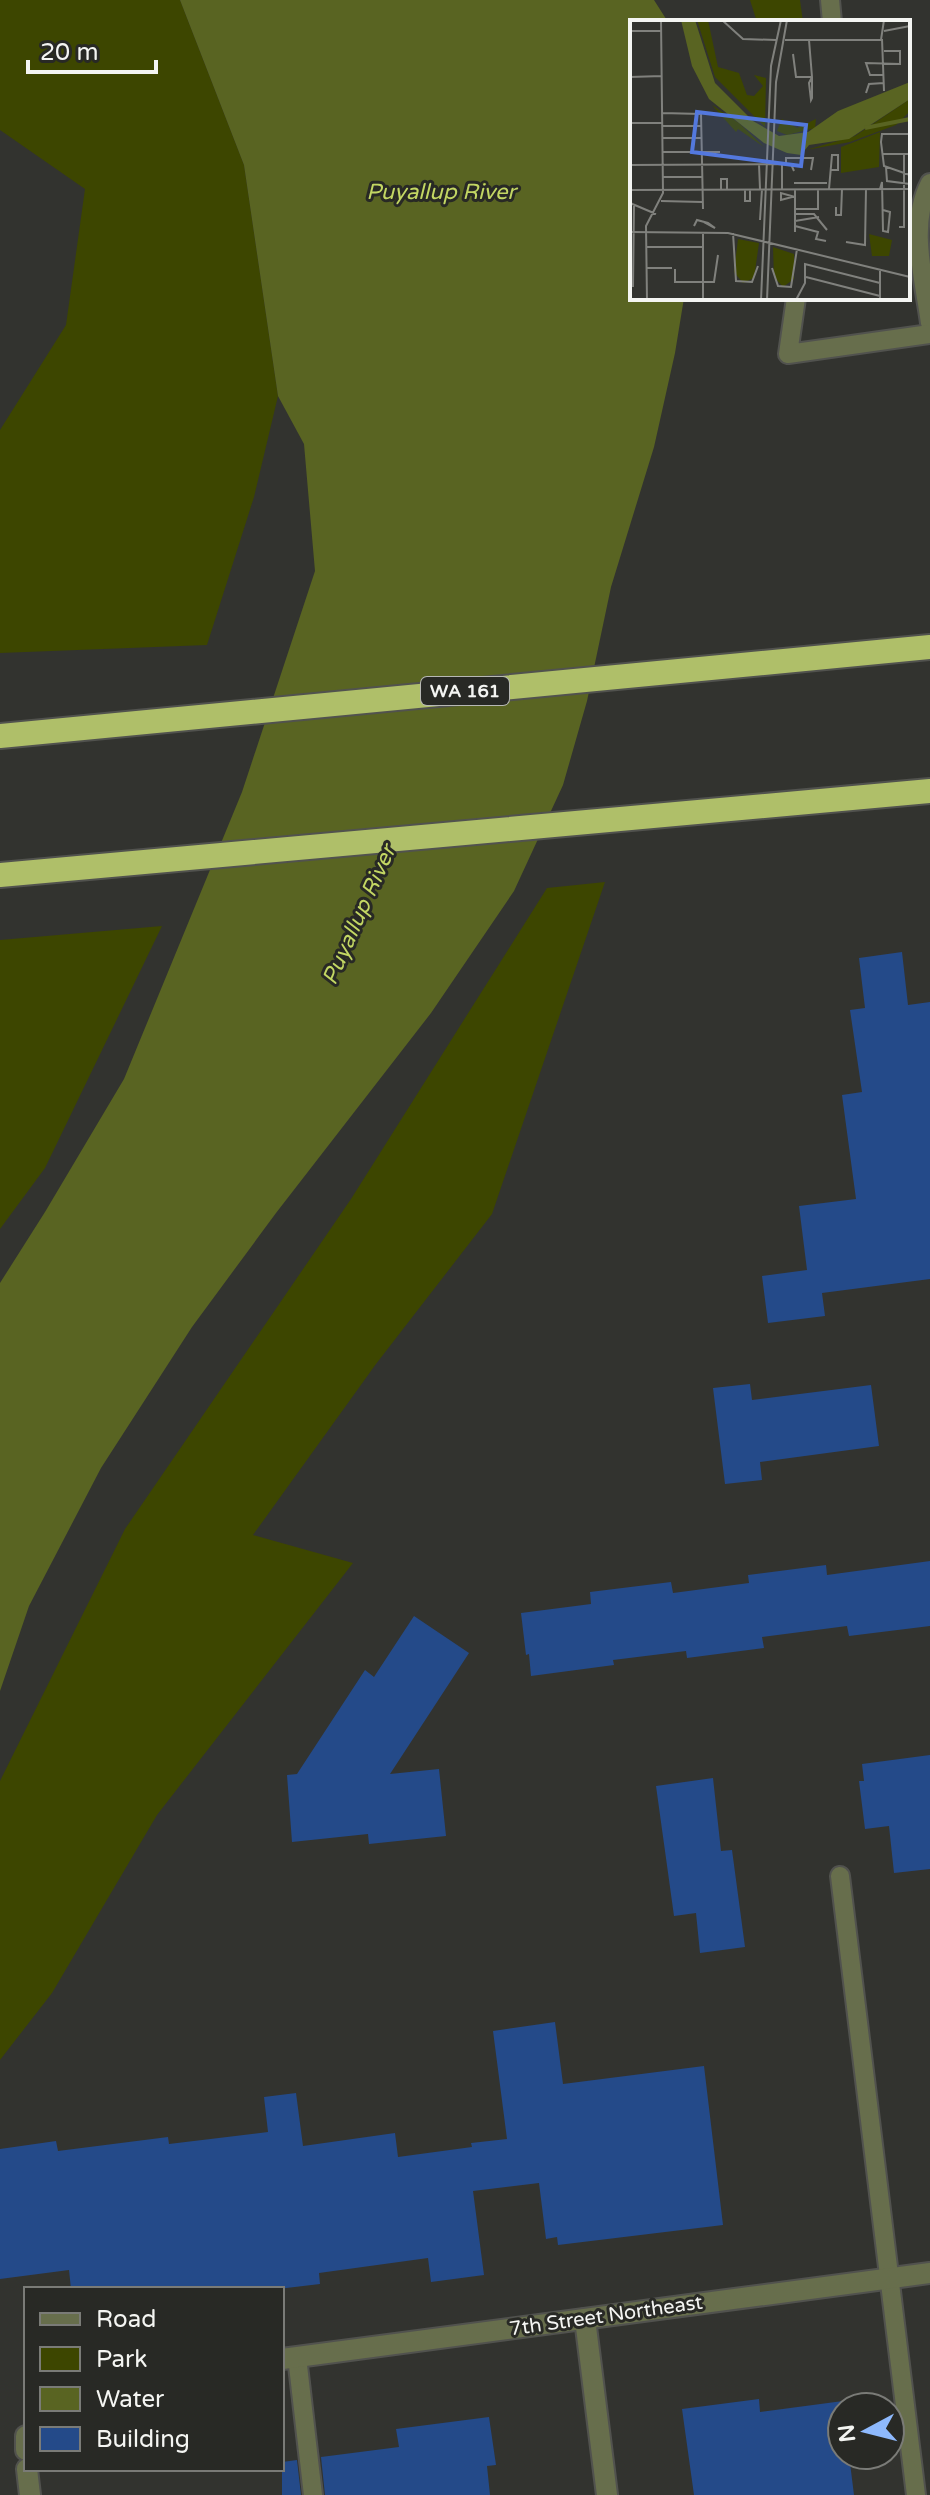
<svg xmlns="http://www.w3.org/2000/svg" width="930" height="2495" font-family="'Varela Round',sans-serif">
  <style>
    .green { fill: #3d4600 }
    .water { fill: #596422 }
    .building { fill: #244a89 }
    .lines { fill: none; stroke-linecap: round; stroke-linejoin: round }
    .lane-casing { stroke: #51524e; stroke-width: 22 }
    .street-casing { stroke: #51524e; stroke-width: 24 }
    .highway-casing { stroke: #51524e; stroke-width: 28 }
    .lane { stroke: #676e4c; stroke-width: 18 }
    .street { stroke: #676e4c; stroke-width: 20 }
    .highway { stroke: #afbf69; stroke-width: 24 }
    .labels { text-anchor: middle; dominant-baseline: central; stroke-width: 6; stroke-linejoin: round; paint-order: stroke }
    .shield { fill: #282925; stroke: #b7b8b4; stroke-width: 2 }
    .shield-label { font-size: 18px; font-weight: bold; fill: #f4f5f2 }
    .street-label { font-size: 20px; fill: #f4f5f2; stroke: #282925 }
    .water-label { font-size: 22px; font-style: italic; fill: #c3d763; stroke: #282925 }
    .inset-river { fill: none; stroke: #596422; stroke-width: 4 }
    .inset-road { fill: none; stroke: #80817d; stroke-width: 2 }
    .view { fill: #5378de; fill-opacity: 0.15; stroke: #5378de; stroke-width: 4 }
    .inset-edge { fill: none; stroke: #f4f5f2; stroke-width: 4 }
  </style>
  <rect width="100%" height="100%" fill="#32332f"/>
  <g class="green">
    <path d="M0,0h180l64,165 34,231 -24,101 -47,148 -207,8v-223l66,-105 19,-136 -85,-59z"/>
    <path d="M750,0h50l3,22h-46z"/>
    <path d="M605,882l-113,332 -116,150 -123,171 100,28 -196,252 -105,178 -52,67v-279l125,-252 226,-330 196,-311z"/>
    <path d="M162,926l-117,242 -45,61v-289z"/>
  </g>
  <path class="water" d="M180,0h474l14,22h-36v276h52l-9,55 -21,94 -43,140 -24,114 -24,84 -49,106 -83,122 -155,200 -84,114 -91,141 -72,138 -29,85v-408l45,-71 79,-133 118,-287 73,-221 -11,-127 -26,-48 -34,-231z"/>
  <g class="building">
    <path d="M902,952l6,53 22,-3v277l-108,14 3,23 -57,7 -6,-47 45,-6 -8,-64 57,-7 -14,-104 20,-3 -12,-82 15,-2 -6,-50z"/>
    <path d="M750,1384l2,16 119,-15 8,61 -119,16 2,18 -37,4 -12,-96z"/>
    <path d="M930,1561v65l-81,10 -2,-10 -85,11 2,11 -77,10 -1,-7 -73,9 1,5 -83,11 -2,-22 -3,1 -5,-42 70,-9 -1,-12 81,-10 2,11 76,-10 -1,-8 78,-10 1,10z"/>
    <path d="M414,1616l55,37 -79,121 49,-5 7,67 -77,8 -1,-10 -76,8 -5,-67 10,-1 68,-104 9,7z"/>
    <path d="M930,1755v114l-36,4 -5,-47 -24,3 -6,-48h5l-2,-17z"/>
    <path d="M713,1778l8,73 11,-1 13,97 -45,6 -4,-40 -22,3 -18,-130z"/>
    <path d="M555,2022l8,62 141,-18 19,159 -165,20 -1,-8 -11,2 -7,-56 -66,8 11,84 -53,7 -3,-24 -109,15 1,11 -42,5h-207l-2,-19 -69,9v-130l56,-8 2,10 110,-14 1,7 99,-12 -4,-35 32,-4 7,53 92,-13 3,24 74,-10 -1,-4 36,-4 -14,-108z"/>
    <path d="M759,2399l1,13 83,-11 -1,54h7l5,40h-160l-12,-86z"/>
    <path d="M489,2417l7,48 -9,1 3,29h-165l-4,-38 78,-10 -3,-18z"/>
    <path d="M297,2460l4,35h-19v-33z"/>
  </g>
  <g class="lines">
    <g class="lane-casing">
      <g id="lane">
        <path d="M830,0l2,22"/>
        <path d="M930,183c-22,42 -6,95 0,140"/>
        <path d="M796,298l-8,56 142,-20"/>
        <path d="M840,1876l76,619"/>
        <path d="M297,2357l16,138"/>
      </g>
    </g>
    <g class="street-casing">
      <g id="street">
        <path d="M585,2319l22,176"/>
        <path d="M282,2359l648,-86"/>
        <path d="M26,2436v14"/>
        <path d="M27,2469l3,26"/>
      </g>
    </g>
    <g class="highway-casing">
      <g id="highway">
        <path d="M0,736l930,-89"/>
        <path d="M0,875l930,-84"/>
      </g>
    </g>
    <use href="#lane" class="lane"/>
    <use href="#street" class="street"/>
    <use href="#highway" class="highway"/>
  </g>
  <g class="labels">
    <rect class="shield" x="421" y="677" width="88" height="28" rx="6"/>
    <g class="shield-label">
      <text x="465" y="691">WA 161</text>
    </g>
    <g class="street-label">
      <text transform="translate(606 2316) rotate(-8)">7th Street Northeast</text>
    </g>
    <g class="water-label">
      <text x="441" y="192">Puyallup River</text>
      <text transform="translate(359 915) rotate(-66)">Puyallup River</text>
    </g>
  </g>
  <g transform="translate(630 20)">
    <rect width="280" height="280" fill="#32332f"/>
    <path d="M67,0h11l10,47 21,6 8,22 7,1 9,-10 -9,-11 12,3 -1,49 -50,-50zM280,79v12l-14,14 -46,17 -44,8 49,-14zM82,85l27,18 25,24 -26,-18 -2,3zM152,99l15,9 19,-9 -1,9 -28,7 -10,-4zM250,112l-1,35 -38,6v-26zM239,214l23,6 -3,16h-17zM108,219l21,4 -5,35 -11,5 -9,-11zM143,227l21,7v25l-11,8 -9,-10z" fill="#3d4600"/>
    <path d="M51,0h14l20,63 38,38 26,15 29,-4 30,-21 72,-29v17l-61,40 -40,6 -8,10 -14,-2 -23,-10 -55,-44 -17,-33z" fill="#596422"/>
    <path class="inset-river" d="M235,108l45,-9"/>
    <path class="inset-road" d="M92,0l21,19 33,1M0,11h32M254,11l26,-5M252,19l2,52M155,20h96l3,-20M163,34l3,23h16l-3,-37M254,55h-14l-4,-12 34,1v-13h-16M0,57l32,-1M182,57v21l-1,2 -2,-17zM236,73l3,-9 15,-1M32,93l39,1 2,95M0,103h32M32,106h40M280,114h-28l-1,8 3,24 26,9M33,118h39M33,132h57M253,134h27M129,144l1,25M152,144v25M156,144v-6h27l-2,12M0,145l161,-1 3,7M256,147l1,14 23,3M33,157h39M164,163h33M115,169v12h5v-12M199,169l3,-34h6v15h-7M250,169l2,-7 1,49 5,1 2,-20 -7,-2M0,170l280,-1M91,170v-11h6v10M162,177l-11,3v-7l14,4M31,181l41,1M0,183l26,11M206,187v8h5l1,-26M165,189h23v-19M165,194h19l13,16M130,200l2,-31M165,201l24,-4M64,206l3,-6 11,3 7,5 -11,-6M165,206l23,6 -2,7 10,2M269,207h5v-73M0,212l98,1 71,17M165,212v-42M73,213v67M103,213l3,48 16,1 6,-16M216,222l19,3 1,-56M16,227h57M169,230l111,27M16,248h26M142,248l6,18 13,1 6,-38M45,249v13h39l4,-27M250,250v30M176,257l74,19M3,267l1,-83M17,280l-1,-74 17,-33 -2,-173M131,280l10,-234 10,-46M137,280l9,-218 11,-62M166,280l9,-17v-19l75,19"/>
    <path class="view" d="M67,92l109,13 -5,41 -109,-14z"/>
    <rect width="280" height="280" class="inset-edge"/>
  </g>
  <rect x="24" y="2287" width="260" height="184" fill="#282925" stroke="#7a7b77" stroke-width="2"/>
  <rect x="40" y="2313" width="40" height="12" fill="#676e4c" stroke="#7a7b77" stroke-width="2"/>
  <text x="96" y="2327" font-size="24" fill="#f4f5f2">Road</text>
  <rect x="40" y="2347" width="40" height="24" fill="#3d4600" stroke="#7a7b77" stroke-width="2"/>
  <text x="96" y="2367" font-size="24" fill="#f4f5f2">Park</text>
  <rect x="40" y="2387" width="40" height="24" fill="#596422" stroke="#7a7b77" stroke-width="2"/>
  <text x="96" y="2407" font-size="24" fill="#f4f5f2">Water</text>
  <rect x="40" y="2427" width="40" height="24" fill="#244a89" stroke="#7a7b77" stroke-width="2"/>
  <text x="96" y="2447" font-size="24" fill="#f4f5f2">Building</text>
  <g transform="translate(866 2431) rotate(263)"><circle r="38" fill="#282925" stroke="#7a7b77" stroke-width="2"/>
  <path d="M0-6L14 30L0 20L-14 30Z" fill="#8eb9fd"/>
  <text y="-12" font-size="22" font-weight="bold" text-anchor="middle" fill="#f4f5f2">N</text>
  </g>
  <path d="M28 60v12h128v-12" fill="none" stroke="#f4f5f2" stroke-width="4"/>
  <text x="40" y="60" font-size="24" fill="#f4f5f2" stroke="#282925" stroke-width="6" paint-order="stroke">20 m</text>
</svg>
